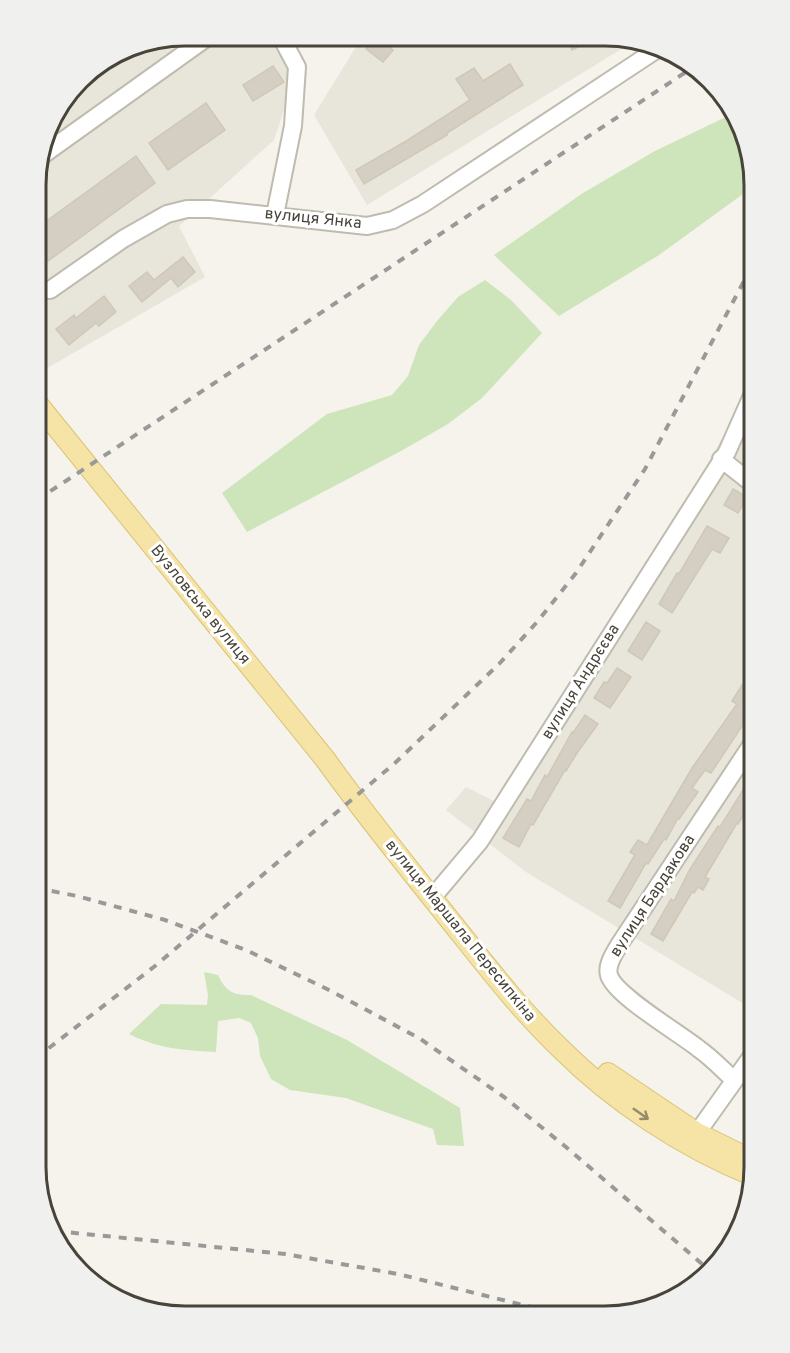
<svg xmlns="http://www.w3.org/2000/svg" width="790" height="1353" font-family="Overpass,sans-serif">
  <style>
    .residential { fill: #e8e5db }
    .green { fill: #cee4ba }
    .building { fill: #d5cfc3; stroke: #cfc8b6; stroke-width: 1.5 }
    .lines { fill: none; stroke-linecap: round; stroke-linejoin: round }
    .minor-casing { stroke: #bfbbaf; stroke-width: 20 }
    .major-casing { stroke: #d9c376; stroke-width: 22 }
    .minor { stroke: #fff; stroke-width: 16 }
    .major { stroke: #f5e4a5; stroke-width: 20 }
    .rail { stroke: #999; stroke-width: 4; stroke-dasharray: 8 8; stroke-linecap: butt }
    .oneway { stroke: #968c6a }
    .labels { text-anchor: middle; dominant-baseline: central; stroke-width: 6; stroke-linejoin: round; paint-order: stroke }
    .street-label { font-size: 16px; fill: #49443a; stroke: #fff }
    .rim { fill: none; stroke: #49443a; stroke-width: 3 }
  </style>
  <rect width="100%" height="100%" fill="#f5f3ec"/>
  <g class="residential">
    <path d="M186,36l81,1 28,40 -21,63 -95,86 26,51 -168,97v-207l15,-48 35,-46 42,-26z"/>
    <path d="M362,37l271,2 3,1 -269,165 -53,-90z"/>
    <path d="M754,371v639l-228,-138 -80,-62 20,-23 28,14 190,-295 42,-75z"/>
  </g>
  <g class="green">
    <path d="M728,116h4l14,21 8,49 -95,69 -100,61 -65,-61 89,-62 72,-42z"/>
    <path d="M485,280l26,20 31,33 -60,65 -34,26 -47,27 -154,81 -25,-39 105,-79 65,-19 16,-19 11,-31 18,-24 21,-24z"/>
    <path d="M204,972l14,3c7,16 16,21 33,20l96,45 113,68 4,38 -27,-1 -4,-16 -87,-31 -56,-8 -19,-11 -11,-23 -2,-18 -7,-15 -12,-5 -21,3 -2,31c-33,-2 -57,-3 -87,-18l32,-30 46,1 1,-10z"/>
  </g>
  <g class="building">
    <path d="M376,37l17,13 -10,12 -17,-13z"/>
    <path d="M566,38h6l22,1 -22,11z"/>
    <path d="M510,64l13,21 -76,48v2l-83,49 -8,-14 52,-30 62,-40 -14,-21 18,-11 9,13z"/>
    <path d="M273,66l11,16 -31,19 -10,-16z"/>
    <path d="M206,103l19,27 -57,40 -19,-27z"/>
    <path d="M136,156l19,27 -118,86v-41z"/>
    <path d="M183,257l12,15 -17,15 -7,-9 -29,24 -13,-16 18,-14 7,8z"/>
    <path d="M104,296l12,16 -17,14 -3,-3 -27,22 -13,-16 18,-14 2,3z"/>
    <path d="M733,489l14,8 -9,16 -14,-8z"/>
    <path d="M707,526l22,12 -9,15 -8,-4 -40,64 -13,-9 18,-31 2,1z"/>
    <path d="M646,622l14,9 -18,29 -14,-9z"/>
    <path d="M617,668l14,9 -21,31 -16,-10 10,-16 3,1z"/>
    <path d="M742,685l12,8v15l-43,65 -6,-3 -13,18 6,4 -19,27 -1,-1 -12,22 -2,-1 -16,25 -2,-1 -26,45 -12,-7 27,-46 -5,-3 8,-12 9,5 45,-77 45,-64 -5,-3z"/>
    <path d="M585,715l13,9 -21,29 -11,18 -1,-1 -32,55 -2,-1 -12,23 -16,-9 24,-39 4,2 14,-26 2,2 25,-45 1,1z"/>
    <path d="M754,770v28l-16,26 -1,-1 -32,54 4,2 -6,11 -5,-3 -4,6 -2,-1 -29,49 -12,-7 20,-35 3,2 16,-32 28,-43 2,1 20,-32z"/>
  </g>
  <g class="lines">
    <g class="minor-casing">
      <g id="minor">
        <path d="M40,157l169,-121"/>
        <path d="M275,215l18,-89 4,-59 -16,-30"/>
        <path d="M50,290l73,-51 44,-25 20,-5h23l157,17 26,-6 30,-16 233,-154"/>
        <path d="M721,459l33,26"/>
        <path d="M432,898l48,-57 247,-389 27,-61"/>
        <path d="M734,1080c-11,-10 -22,-22 -35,-31 -18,-15 -85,-54 -90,-74 -3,-10 5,-21 10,-30l135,-204"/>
        <path d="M691,1144l6,-11 57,-80"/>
      </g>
    </g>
    <g class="major-casing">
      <g id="major">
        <path d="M37,403l288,356c38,53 79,104 120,155 37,46 73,94 116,135 53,53 123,99 193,127"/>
        <path d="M608,1073l89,60 57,28"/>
      </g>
    </g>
    <use href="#minor" class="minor"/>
    <use href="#major" class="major"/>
    <g class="rail">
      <path d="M37,500l655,-432"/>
      <path d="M36,888l41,8 88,24 81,30 81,39 92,49 85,59 62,50 142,122"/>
      <path d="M36,1058l119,-92 240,-203 104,-99 39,-43 38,-48 69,-104 109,-207"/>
      <path d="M55,1231l230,23 113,20 145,36"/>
    </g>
  </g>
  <defs><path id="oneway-shaft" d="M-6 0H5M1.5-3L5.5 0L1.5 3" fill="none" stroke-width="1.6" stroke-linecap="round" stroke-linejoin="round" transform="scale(1.5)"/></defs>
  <use class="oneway" href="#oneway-shaft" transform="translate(641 1114) rotate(35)"/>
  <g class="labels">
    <g class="street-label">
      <text transform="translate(313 219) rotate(6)">вулиця Янка</text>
      <text transform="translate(200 605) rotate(51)">Вузловська вулиця</text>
      <text transform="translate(581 682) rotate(-58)">вулиця Андрєєва</text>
      <text transform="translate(653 896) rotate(-57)">вулиця Бардакова</text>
      <text transform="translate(460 931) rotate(51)">вулиця Маршала Пересипкіна</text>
    </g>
  </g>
  <path d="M0 0H790V1353H0ZM185 46H605A139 139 0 0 1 744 185V1167A139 139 0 0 1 605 1306H185A139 139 0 0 1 46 1167V185A139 139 0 0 1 185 46Z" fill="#f0f0ef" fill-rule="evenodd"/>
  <path class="rim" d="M185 46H605A139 139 0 0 1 744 185V1167A139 139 0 0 1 605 1306H185A139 139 0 0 1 46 1167V185A139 139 0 0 1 185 46Z"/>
</svg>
